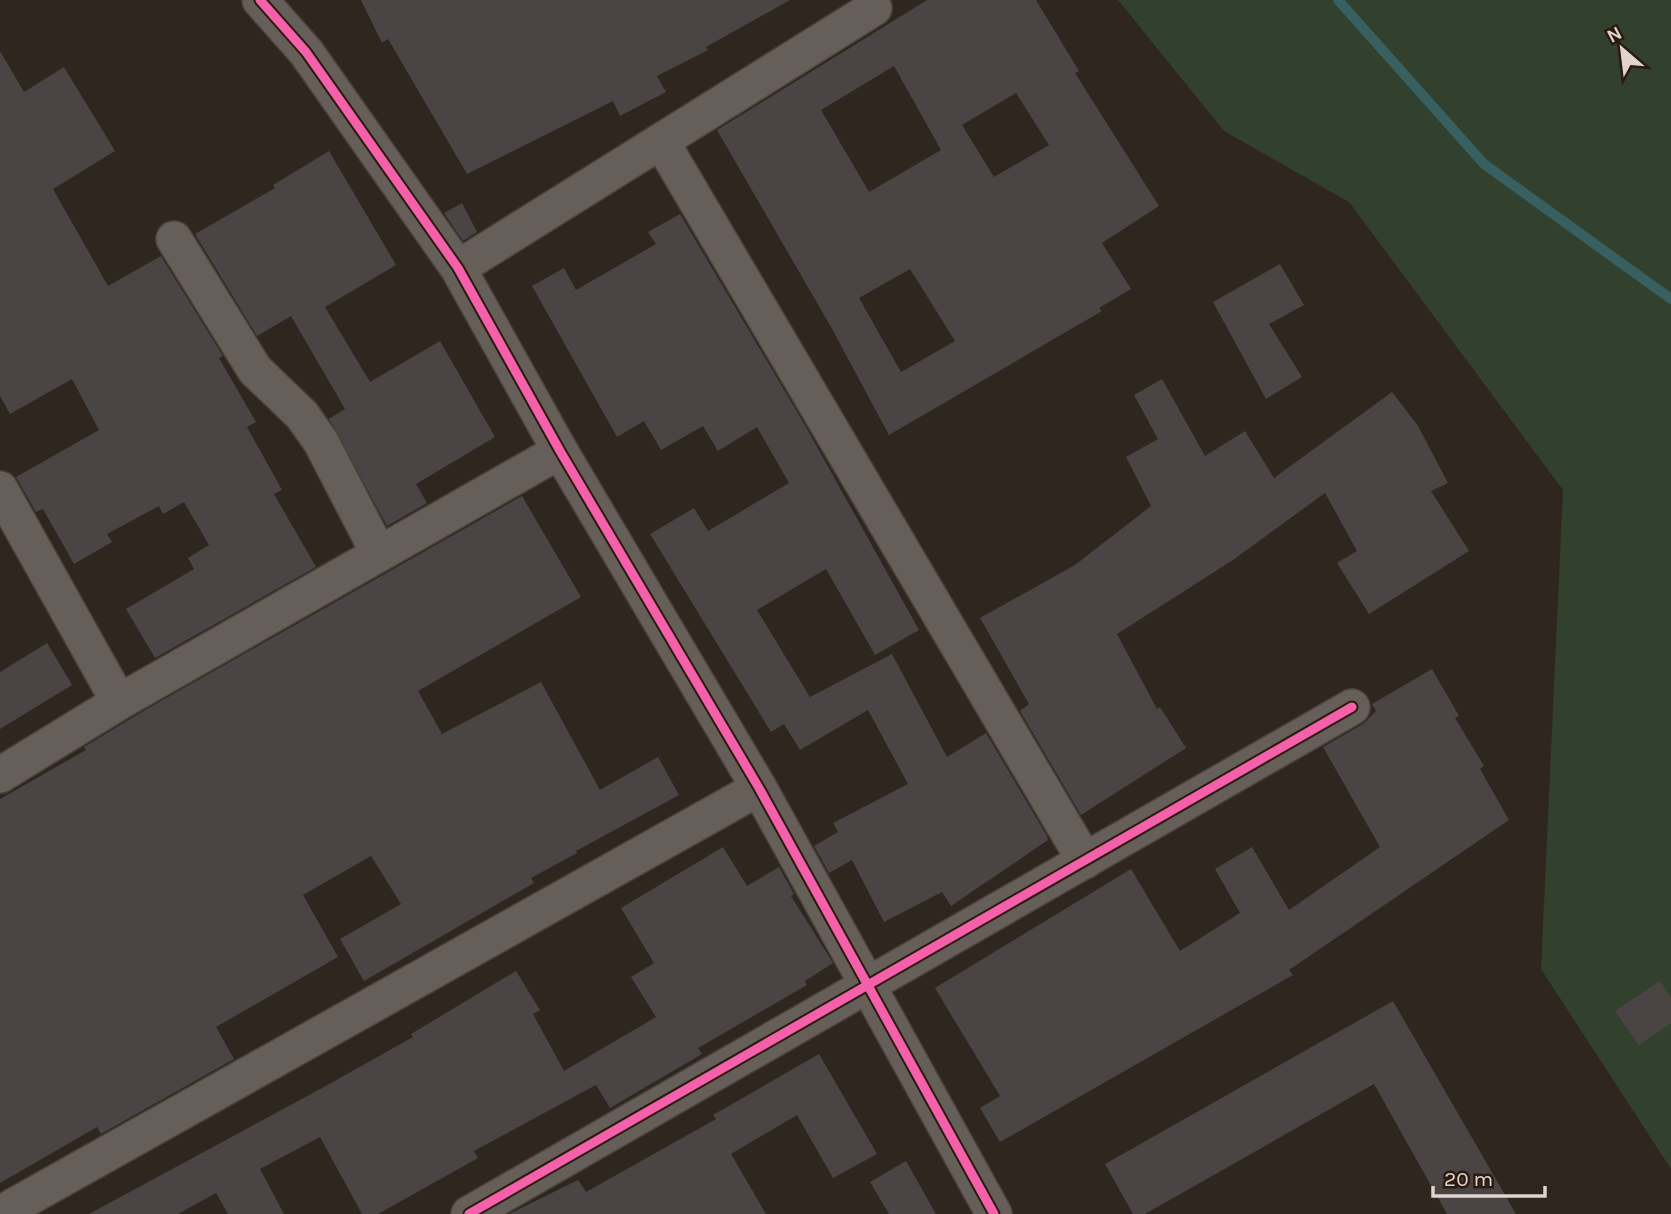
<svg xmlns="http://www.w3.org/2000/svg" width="1671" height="1214" font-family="Karla,sans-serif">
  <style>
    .green { fill: #32412e }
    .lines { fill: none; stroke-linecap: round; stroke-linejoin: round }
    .stream { stroke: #396061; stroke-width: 10 }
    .building { fill: #4b4444; fill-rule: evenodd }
    .minor-casing { stroke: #4b423d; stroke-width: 38 }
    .minor { stroke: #655e59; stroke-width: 35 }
    .cycleway-casing { stroke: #2b1b0f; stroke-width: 13 }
    .cycleway { stroke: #f560ab; stroke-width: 9 }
  </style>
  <rect width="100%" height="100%" fill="#2f261f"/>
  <path class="green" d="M1118,0h553v1169l-130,-200 22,-479 -214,-288 -125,-71z"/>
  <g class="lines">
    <path class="stream" d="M1338,0l146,164 187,135"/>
  </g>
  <g class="building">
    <path d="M361,0h429l-84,47 2,3 -51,26 9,16 -46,24 -7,-15 -146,73 -79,-135 -6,4z"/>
    <path d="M927,0h109l43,71 -4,2 84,133 -57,37 29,46 -32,19 3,3 -213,124 -58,-108 -114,-197zM894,66l47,84 -72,42 -48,-82zM1016,93l33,52 -55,32 -32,-52zM910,269l45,72 -54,31 -42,-74z"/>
    <path d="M0,51l24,41 40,-25 51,84 -62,38 55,97 53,-30 62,100 -4,2 37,64 -9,5 35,63 -8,4 42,73 -161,91 -29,-49 68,-40 -6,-11 21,-13 -25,-43 -21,12 -4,-8 -52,28 5,8 -38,22 -31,-55 -7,3 -20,-35 83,-47 -27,-51 -62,35 -10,-18z"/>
    <path d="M329,151l67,114 -71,42 45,75 70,-41 55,96 -79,47 11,19 -40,23 -58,-107 16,-10 -54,-93 -34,20 -62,-102 80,-46 -2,-3z"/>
    <path d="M462,203l15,29 -14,9 -19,-28z"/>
    <path d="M680,214l126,213 113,203 -44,25 -49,-86 -69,41 53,87 82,-43 55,103 39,-24 61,103 1,4 -97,66 -9,-14 -58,30 -32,-62 -23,13 -15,-27 24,-14 -5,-9 75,-39 -40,-74 -68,40 -16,-26 -13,8 -121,-198 44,-26 14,23 81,-48 -32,-56 -39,24 -15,-25 -42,24 -17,-29 -27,16 -85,-151 32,-18 12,22 80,-46 -8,-12z"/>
    <path d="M1280,264l24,41 -35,19 33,53 -36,22 -53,-97z"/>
    <path d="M1162,379l43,77 40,-25 29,47 118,-86 26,34 30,57 -17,8 38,60 -100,63 -32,-51 20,-12 -32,-58 -92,67 -116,74 40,75 3,-2 26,41 -105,67 -61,-104 9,-7 -49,-86 95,-53 76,-59 -25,-49 32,-18 -24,-44z"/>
    <path d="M522,496l59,101 -163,94 24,43 99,-52 59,108 58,-33 21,38 -103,56 1,2 -46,25 3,5 -170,98 -24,-42 61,-35 -30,-48 -68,39 35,62 -122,70 18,32 -133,75 -4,-7 -97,56v-384l86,-49 -2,-3 61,-37z"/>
    <path d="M47,643l25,42 -72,44v-57z"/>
    <path d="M1432,669l27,47 -4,2 29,48 -4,3 29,51 -220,150 4,5 -293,167 -20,-34 20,-12 -65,-108 196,-119 49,82 60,-38 -25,-44 37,-22 37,63 91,-63 -57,-100 40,-23 13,-13 -4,-7z"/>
    <path d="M723,847l24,39 32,-19 15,27 -3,2 42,67 -28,18 2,4 -109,63 4,6 -92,54 -14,-23 -122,66 4,7 -100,56h-16l-42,-77 -60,32 24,45h-56l-12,-21 -38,21h-89l233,-126 91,-51 -2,-3 105,-63 24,39 -7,4 31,57 92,-54 -25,-40 23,-14 -33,-55z"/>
    <path d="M1660,981l11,17v25l-32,22 -24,-34z"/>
    <path d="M1393,1001l123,213h-69l-73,-130 -229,130h-12l-28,-50z"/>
    <path d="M819,1054l58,100 -44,24 -36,-63 -66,39 35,60h-257l69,-34 8,12 130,-73 -3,-4z"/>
    <path d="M906,1161l30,53h-47l-19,-32z"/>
  </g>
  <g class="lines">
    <g class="minor-casing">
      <g id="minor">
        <path d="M260,0l46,52 152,216 102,183 199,337 235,426"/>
        <path d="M661,141l424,720"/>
        <path d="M174,239l81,131 47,45 19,27 57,110"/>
        <path d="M458,268l416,-260"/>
        <path d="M0,489l119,213"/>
        <path d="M0,775l119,-73 441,-251"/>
        <path d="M12,1207l747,-419"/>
        <path d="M469,1214l883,-507"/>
      </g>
    </g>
    <use href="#minor" class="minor"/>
    <g class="cycleway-casing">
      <g id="cycleway">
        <path d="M260,0l46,52 152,216 102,183 199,337 235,426"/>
        <path d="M469,1214l883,-507"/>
      </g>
    </g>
    <use href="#cycleway" class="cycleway"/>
  </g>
  <g transform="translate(1622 49) rotate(332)" stroke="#2b1b0f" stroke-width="5" paint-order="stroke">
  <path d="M0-5L12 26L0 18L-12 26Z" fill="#e0d4cd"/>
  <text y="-10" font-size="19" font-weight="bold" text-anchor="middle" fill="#e0d4cd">N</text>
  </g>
  <path d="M1433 1186v10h112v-10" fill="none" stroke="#e0d4cd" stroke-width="3.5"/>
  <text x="1444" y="1186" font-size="21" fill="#e0d4cd" stroke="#2b1b0f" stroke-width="5" paint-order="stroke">20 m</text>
</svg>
